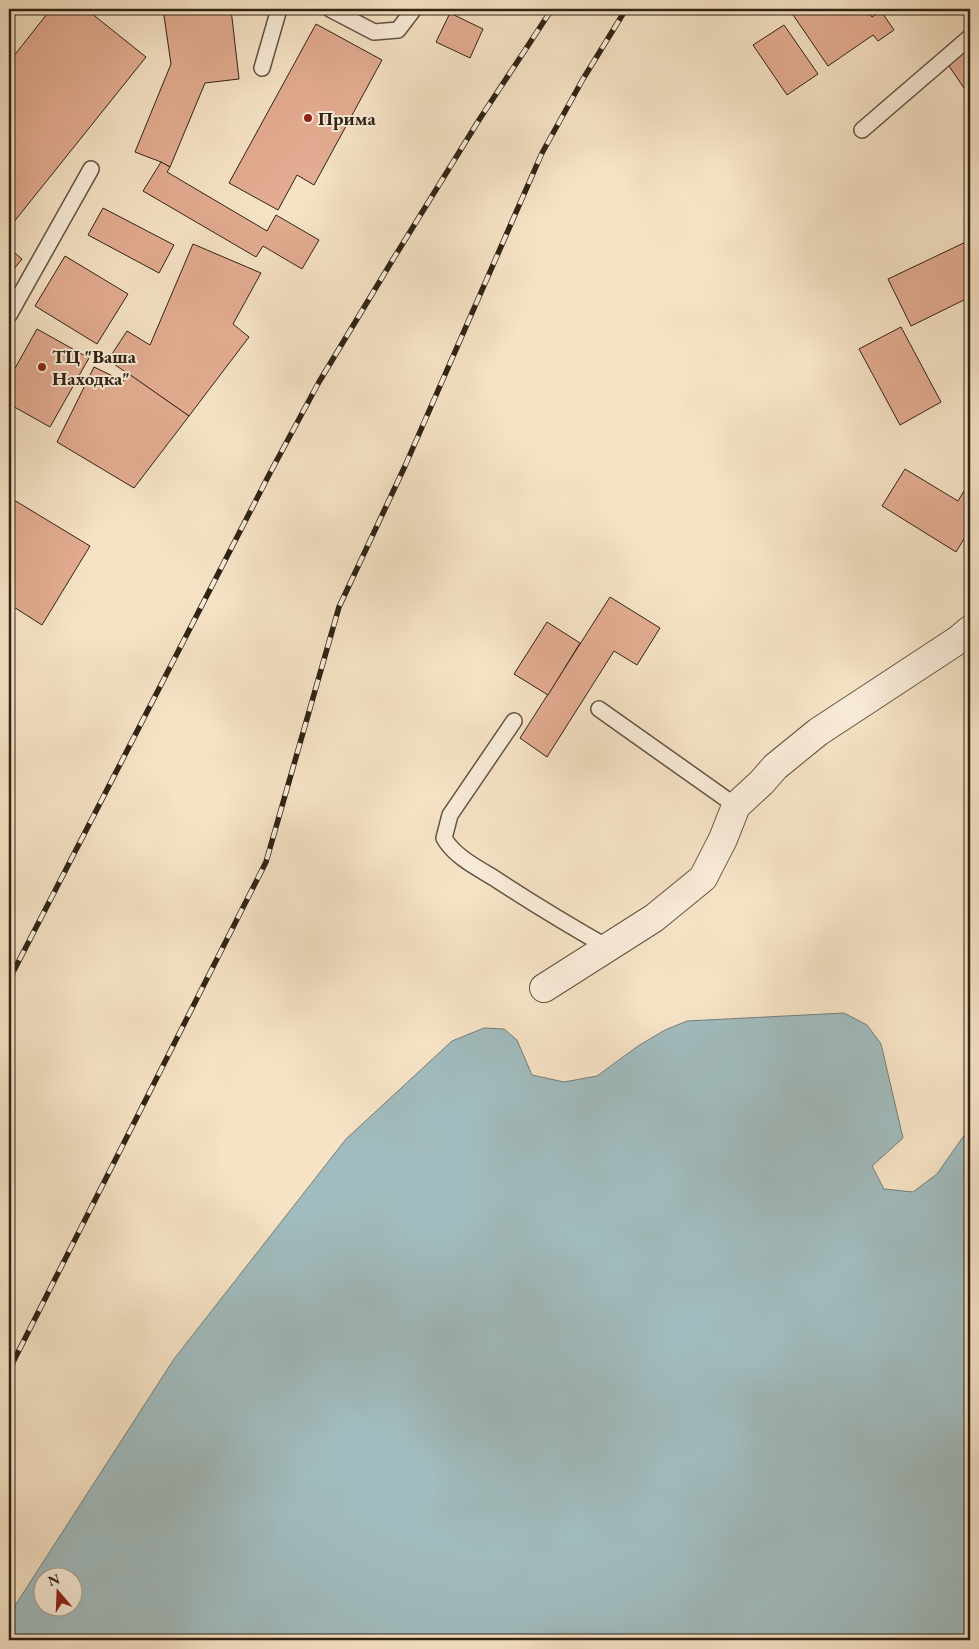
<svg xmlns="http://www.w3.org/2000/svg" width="979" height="1649" font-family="'EB Garamond',serif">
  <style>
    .water { fill: #a1bcbf; stroke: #737f7b; fill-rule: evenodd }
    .building { fill: #e4ad93; stroke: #2f2314 }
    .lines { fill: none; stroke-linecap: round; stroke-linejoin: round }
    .lane-casing { stroke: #615341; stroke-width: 18 }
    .street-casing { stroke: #615341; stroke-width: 30 }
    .lane { stroke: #faeddb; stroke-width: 15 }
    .street { stroke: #faeddb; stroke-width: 28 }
    .rail-casing { stroke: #2f2314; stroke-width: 5.5 }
    .rail { stroke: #faeddb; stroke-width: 4; stroke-dasharray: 11; stroke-linecap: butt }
    .poi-dot { fill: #8f2418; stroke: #faeddb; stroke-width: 2 }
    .labels { text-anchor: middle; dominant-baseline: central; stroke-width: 4; stroke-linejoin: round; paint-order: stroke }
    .poi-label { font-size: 19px; font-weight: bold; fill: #2f2314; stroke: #faeddb; text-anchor: start }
  </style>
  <rect width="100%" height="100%" fill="#f7e4c7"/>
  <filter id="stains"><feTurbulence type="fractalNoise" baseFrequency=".004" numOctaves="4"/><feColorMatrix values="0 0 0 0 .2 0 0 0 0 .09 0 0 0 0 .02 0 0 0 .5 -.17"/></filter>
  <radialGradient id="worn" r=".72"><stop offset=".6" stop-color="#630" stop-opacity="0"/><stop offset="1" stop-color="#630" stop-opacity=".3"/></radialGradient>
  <path class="water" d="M844,1013l23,12 14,19 22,94 -31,28 12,23 29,3 24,-18 33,-47v513h-961v-25l165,-256 172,-220 106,-98 32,-13 20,1 13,11 15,35 32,7 33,-6 41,-30 27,-16 22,-9zM42,1576h30v30h-30z"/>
  <g class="building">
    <path d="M51,9h35l60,48 -137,171v-166z"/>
    <path d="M163,9h68l8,70 -34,4 -35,84 -9,-5 -26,-10 36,-88z"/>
    <path d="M789,9h77l6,8 9,-6 13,19 -16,11 -5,-6 -45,31z"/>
    <path d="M450,13l33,16 -13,29 -34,-16z"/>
    <path d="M316,24l66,36 -68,125 -17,-10 -19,35 -49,-27z"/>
    <path d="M784,25l34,49 -31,21 -34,-50z"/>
    <path d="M970,47v50l-23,-34z"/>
    <path d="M161,162l9,5 -3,5 100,59 9,-16 43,25 -17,29 -39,-23 -7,11 -113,-66z"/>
    <path d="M103,208l71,37 -15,28 -71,-38z"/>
    <path d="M970,240v57l-59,29 -23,-47z"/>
    <path d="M193,244l68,29 -28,51 16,13 -60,79 -81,-56 19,-29 23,14z"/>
    <path d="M9,248l13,11 -13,16z"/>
    <path d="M65,256l63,38 -31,50 -62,-38z"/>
    <path d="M901,327l40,75 -41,23 -41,-76z"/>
    <path d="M37,329l52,29 -39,69 -41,-23v-25z"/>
    <path d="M94,367l29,14 6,-7 60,42 -55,72 -77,-46z"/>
    <path d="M905,469l53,32 12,-20v48l-14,23 -74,-46z"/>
    <path d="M9,497l81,49 -48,79 -33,-21z"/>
    <path d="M610,597l50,31 -23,37 -23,-14 -67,106 -27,-19z"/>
    <path d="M547,622l33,21 -32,52 -34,-21z"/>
  </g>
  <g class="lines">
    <g class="lane-casing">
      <g id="lane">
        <path d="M330,9l44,23 24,-2 16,-21"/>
        <path d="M262,68l17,-59"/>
        <path d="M862,130l108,-93"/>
        <path d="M9,315l82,-146"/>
        <path d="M599,709l137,97"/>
        <path d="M514,721l-64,94 -6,23c10,18 32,29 50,40 38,25 76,48 115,70"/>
      </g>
    </g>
    <g class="street-casing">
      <path id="street" d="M544,988l110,-70 49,-40 20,-39 13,-33 26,-24 13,-15 43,-35 140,-92 12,-10"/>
    </g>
    <use href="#lane" class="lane"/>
    <use href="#street" class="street"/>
    <g class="rail-casing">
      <g id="rail">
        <path d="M9,980l261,-507 49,-91 73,-121 87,-141 73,-111"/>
        <path d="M9,1370l257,-508 73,-255 66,-141 137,-313 41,-74 43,-70"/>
      </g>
    </g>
    <use href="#rail" class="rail"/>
  </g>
  <g class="poi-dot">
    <circle cx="308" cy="118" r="5"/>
    <circle cx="42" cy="367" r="5"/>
  </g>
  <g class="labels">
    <g class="poi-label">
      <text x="318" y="118">Прима</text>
      <text x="52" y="356">ТЦ "Ваша<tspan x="52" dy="22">Находка"</tspan></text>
    </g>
  </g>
  <rect width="979" height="1649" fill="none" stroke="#f7e4c7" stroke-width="30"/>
  <rect x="10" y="10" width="959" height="1629" fill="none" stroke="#2f2314" stroke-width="2.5"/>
  <rect x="15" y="15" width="949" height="1619" fill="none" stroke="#2f2314"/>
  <g transform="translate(58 1592) rotate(341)"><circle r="24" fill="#faeddb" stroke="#a99c8b"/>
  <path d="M0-4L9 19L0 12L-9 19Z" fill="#8f2418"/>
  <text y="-8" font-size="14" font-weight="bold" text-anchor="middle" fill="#2f2314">N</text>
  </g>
  <rect width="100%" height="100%" filter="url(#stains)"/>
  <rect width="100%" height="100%" fill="url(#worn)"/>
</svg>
